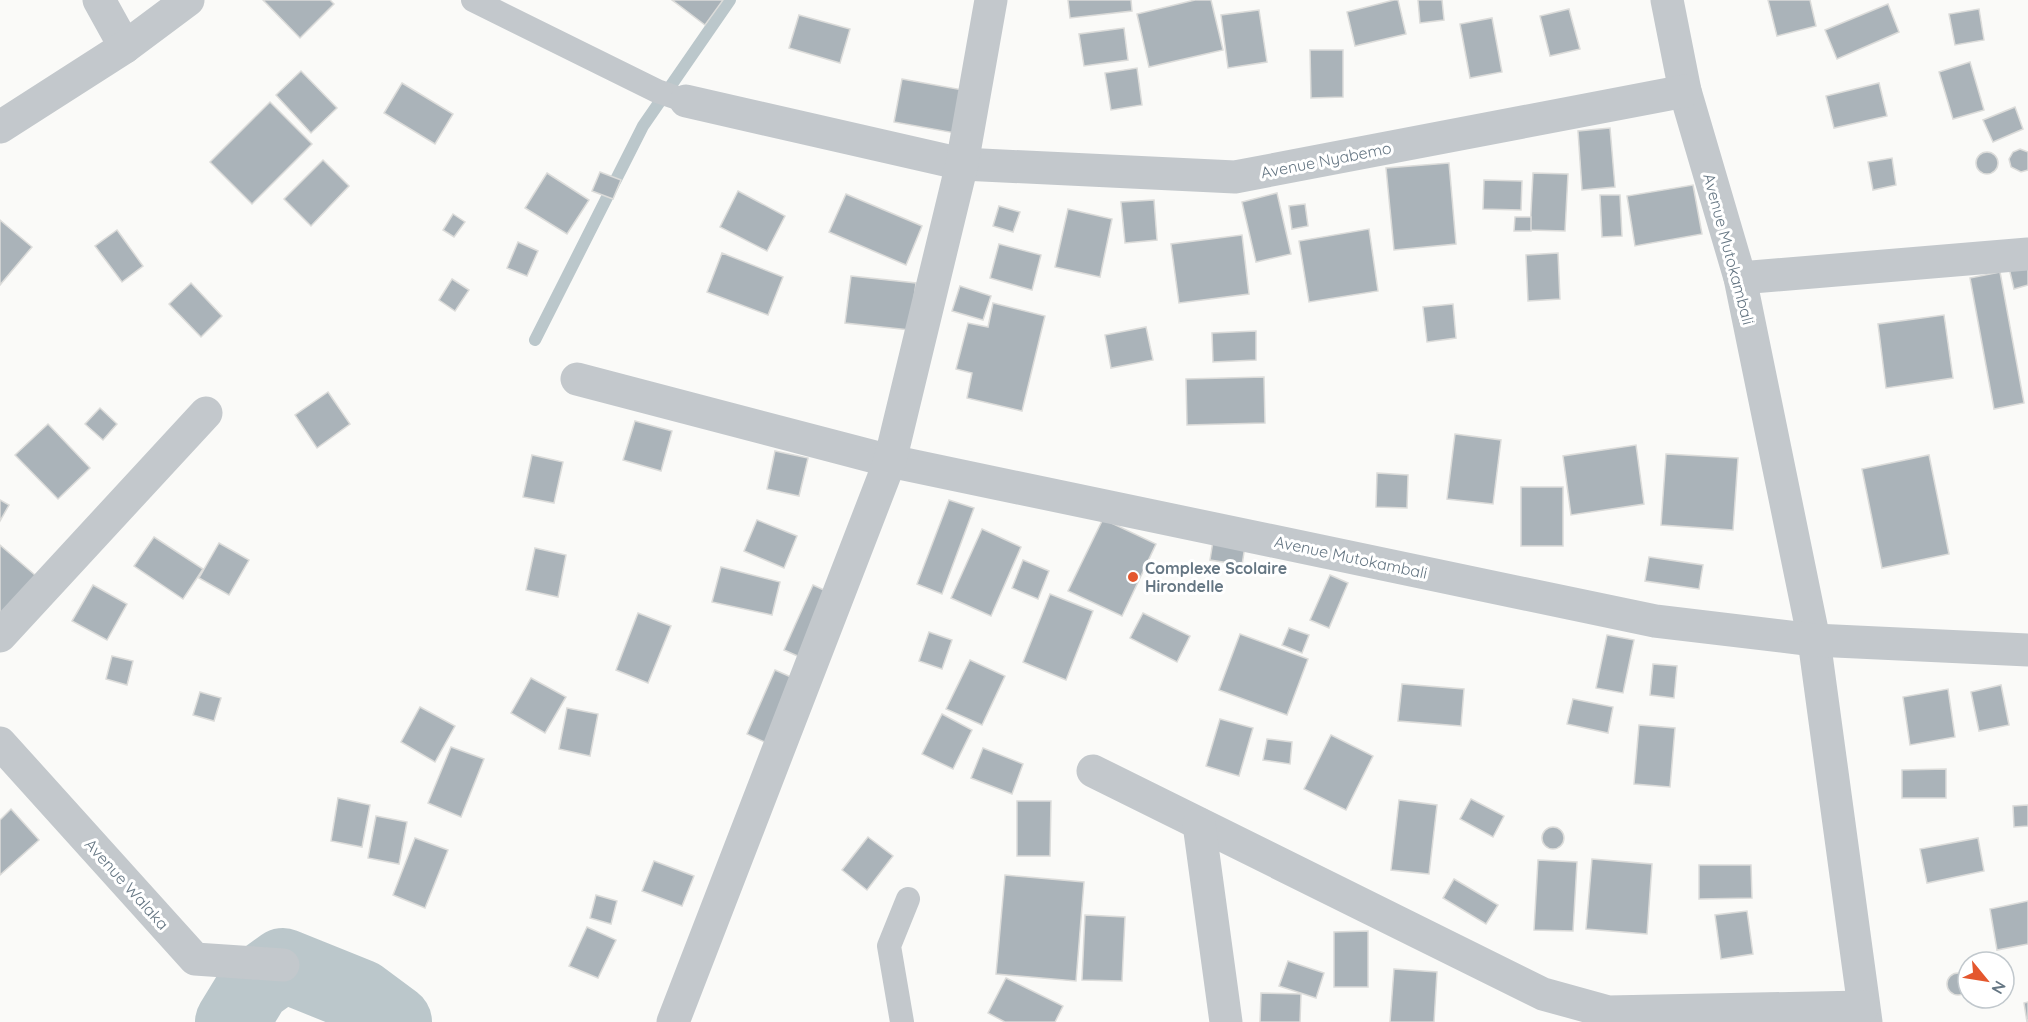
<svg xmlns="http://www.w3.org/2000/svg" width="2028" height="1022" font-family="Quicksand,sans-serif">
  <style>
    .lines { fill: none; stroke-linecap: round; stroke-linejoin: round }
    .stream { stroke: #bbc7cb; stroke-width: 12 }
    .river { stroke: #bbc7cb; stroke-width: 74 }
    .building { fill: #aab3b9; stroke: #dcdcda; stroke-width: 1.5 }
    .service { stroke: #c3c8cc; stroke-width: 24 }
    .minor { stroke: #c3c8cc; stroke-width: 33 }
    .poi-dot { fill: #e4572e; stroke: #fff; stroke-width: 2 }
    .labels { text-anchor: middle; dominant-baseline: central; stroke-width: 6; stroke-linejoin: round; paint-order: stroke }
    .street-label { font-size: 16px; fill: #657683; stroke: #fff }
    .poi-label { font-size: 16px; font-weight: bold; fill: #657683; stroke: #fff; text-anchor: start }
  </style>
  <rect width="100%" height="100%" fill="#fafaf8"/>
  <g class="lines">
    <path class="stream" d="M535,340l108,-214 87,-126"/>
    <path class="river" d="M232,1022l22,-36 29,-21 77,31 35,26"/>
  </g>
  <g class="building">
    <path d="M263,0h67l4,4 -34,34z"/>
    <path d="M672,0h51l-18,25z"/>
    <path d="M1068,0h63l1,11 -62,7z"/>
    <path d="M1195,0h16l12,50 -74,17 -12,-53z"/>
    <path d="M1394,0h4l8,34 -51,12 -8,-34z"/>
    <path d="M1418,0h24l2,20 -24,3z"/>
    <path d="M1768,0h42l6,26 -39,10z"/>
    <path d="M1888,4l11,28 -62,27 -12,-29z"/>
    <path d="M1569,9l11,40 -30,7 -10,-40z"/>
    <path d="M1979,9l5,31 -29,5 -6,-31z"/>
    <path d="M1259,10l8,52 -39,6 -7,-53z"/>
    <path d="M799,15l51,14 -10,34 -51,-15z"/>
    <path d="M1492,18l10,54 -32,6 -10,-54z"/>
    <path d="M1124,28l4,32 -44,6 -5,-32z"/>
    <path d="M1310,50h33v47l-32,1z"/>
    <path d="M1970,62l14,48 -31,9 -14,-47z"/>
    <path d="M1137,68l5,37 -31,5 -6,-37z"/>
    <path d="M301,71l36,37 -26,25 -35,-38z"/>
    <path d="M902,79l61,11 -8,43 -61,-11z"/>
    <path d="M402,83l51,31 -18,30 -51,-31z"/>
    <path d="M1879,83l8,33 -53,12 -8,-32z"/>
    <path d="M270,102l42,42 -60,60 -42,-42z"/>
    <path d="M2015,107l8,22 -30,13 -10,-22z"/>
    <path d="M1610,128l5,59 -33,3 -4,-59z"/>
    <path d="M2020,149l8,3v18l-7,2 -10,-5 -2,-8 4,-7z"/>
    <circle cx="1987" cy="163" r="11"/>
    <path d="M1892,158l4,27 -23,5 -5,-28z"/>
    <path d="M323,160l26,26 -38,40 -27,-27z"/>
    <path d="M1449,163l7,81 -62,6 -8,-82z"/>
    <path d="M600,172l21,8 -8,19 -21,-8z"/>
    <path d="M547,173l42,27 -22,34 -42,-26z"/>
    <path d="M1533,173l35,1 -3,57 -35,-1z"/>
    <path d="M1484,180l38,1 -1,29 -38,-1z"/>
    <path d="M1693,185l9,49 -67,12 -8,-50z"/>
    <path d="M738,191l47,25 -18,35 -47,-24z"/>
    <path d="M1277,193l14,61 -35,8 -14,-60z"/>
    <path d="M846,194l76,32 -16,39 -77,-33z"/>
    <path d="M1600,195h20l2,41 -20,1z"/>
    <path d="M1154,200l3,40 -32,3 -4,-41z"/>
    <path d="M1305,204l3,22 -16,3 -3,-23z"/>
    <path d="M999,206l21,6 -7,20 -20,-6z"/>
    <path d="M1068,209l44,10 -12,58 -45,-10z"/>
    <path d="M453,214l12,8 -11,15 -11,-7z"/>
    <path d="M1515,217h16v14h-17z"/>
    <path d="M0,220l32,27 -32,38z"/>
    <path d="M1369,229l9,62 -69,11 -10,-61z"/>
    <path d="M117,230l26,36 -21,16 -27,-36z"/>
    <path d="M1242,235l7,59 -70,9 -8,-59z"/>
    <path d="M518,242l20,9 -11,25 -20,-8z"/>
    <path d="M999,244l42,11 -9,35 -42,-12z"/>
    <path d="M722,253l61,24 -15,38 -61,-23z"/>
    <path d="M1558,253l2,46 -32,2 -2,-46z"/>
    <path d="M2028,263v22l-14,4 -5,-21z"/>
    <path d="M2000,272l24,131 -30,6 -24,-131z"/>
    <path d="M851,276l65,7 -6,47 -65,-7z"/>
    <path d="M452,279l17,11 -14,21 -16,-11z"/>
    <path d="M191,283l31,33 -21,21 -32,-33z"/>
    <path d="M960,286l31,10 -8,24 -31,-9z"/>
    <path d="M993,303l52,13 -23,95 -55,-13 5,-25 -16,-4 12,-46 20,4z"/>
    <path d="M1453,304l3,34 -29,4 -4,-35z"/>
    <path d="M1944,315l9,63 -67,10 -8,-64z"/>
    <path d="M1146,327l7,33 -42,8 -6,-33z"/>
    <path d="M1256,331v29l-43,2 -1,-29z"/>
    <path d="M1264,377l1,46 -78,2 -1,-46z"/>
    <path d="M328,392l22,32 -33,24 -22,-33z"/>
    <path d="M100,408l17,16 -14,16 -18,-16z"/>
    <path d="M635,421l37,10 -11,40 -38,-11z"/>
    <path d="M48,424l42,44 -32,31 -43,-44z"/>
    <path d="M1455,434l46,6 -8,64 -46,-5z"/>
    <path d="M1636,445l8,59 -73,11 -8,-59z"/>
    <path d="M775,451l33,7 -9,38 -32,-7z"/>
    <path d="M1666,454l72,4 -5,72 -72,-5z"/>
    <path d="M532,455l31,7 -9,41 -31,-6z"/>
    <path d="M1929,455l20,99 -67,14 -20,-99z"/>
    <path d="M1377,473l31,2 -1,33 -31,-1z"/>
    <rect x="1521" y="487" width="42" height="59"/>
    <path d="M0,500l9,5 -9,16z"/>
    <path d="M949,500l25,8 -32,86 -25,-10z"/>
    <path d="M1103,519l53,25 -34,72 -54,-25z"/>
    <path d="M757,520l40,16 -13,32 -40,-17z"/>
    <path d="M982,529l39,18 -30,69 -40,-18z"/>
    <path d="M154,537l49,32 -20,30 -49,-33z"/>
    <path d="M1213,541l32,5 -3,19 -32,-5z"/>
    <path d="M219,543l30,17 -20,35 -30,-17z"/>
    <path d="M0,545l42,36 -42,49z"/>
    <path d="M535,548l31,7 -8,42 -32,-7z"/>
    <path d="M1649,557l54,8 -4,24 -54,-8z"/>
    <path d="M1023,560l26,11 -11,28 -26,-11z"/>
    <path d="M721,567l59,15 -8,33 -60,-13z"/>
    <path d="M1330,575l18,8 -19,45 -19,-8z"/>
    <path d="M93,585l34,19 -20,36 -35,-19z"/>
    <path d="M813,585l24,11 -28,65 -25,-11z"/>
    <path d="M1050,594l43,17 -27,69 -43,-18z"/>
    <path d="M638,613l33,13 -23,57 -32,-13z"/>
    <path d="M1143,613l47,23 -13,26 -47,-24z"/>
    <path d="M1289,628l20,7 -7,18 -20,-8z"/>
    <path d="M929,632l23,8 -10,29 -23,-8z"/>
    <path d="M1240,634l68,25 -21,56 -68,-25z"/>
    <path d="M1607,635l27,5 -11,53 -27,-5z"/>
    <path d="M112,656l21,5 -6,24 -21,-6z"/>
    <path d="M970,660l35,16 -23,49 -36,-16z"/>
    <path d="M1653,664l24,2 -3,32 -24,-3z"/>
    <path d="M775,670l25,11 -29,64 -24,-11z"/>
    <path d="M531,678l35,19 -21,36 -34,-20z"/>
    <path d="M1402,684l62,5 -3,37 -63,-5z"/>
    <path d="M2001,685l8,40 -30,6 -8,-39z"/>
    <path d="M1948,689l7,48 -45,8 -7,-48z"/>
    <path d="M200,692l21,6 -7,23 -21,-6z"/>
    <path d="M1573,699l40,8 -5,26 -41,-9z"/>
    <path d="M420,707l35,19 -20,36 -34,-20z"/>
    <path d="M567,708l31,6 -8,42 -31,-7z"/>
    <path d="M942,714l30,16 -19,39 -31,-15z"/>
    <path d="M1220,719l33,9 -14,48 -33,-10z"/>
    <path d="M1639,725l36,3 -5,59 -36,-3z"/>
    <path d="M1331,735l42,21 -27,54 -42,-21z"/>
    <path d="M1267,739l25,3 -2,22 -27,-4z"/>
    <path d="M451,747l33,12 -23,58 -33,-14z"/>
    <path d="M983,748l40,16 -11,30 -41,-16z"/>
    <path d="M1946,769v29h-44v-28z"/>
    <path d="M338,798l32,7 -8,42 -31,-6z"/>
    <path d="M1471,799l33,17 -11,21 -33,-18z"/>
    <path d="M1399,800l38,5 -8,69 -38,-4z"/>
    <path d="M1017,801h34l-1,55h-33z"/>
    <path d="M2028,805v21l-14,1 -1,-21z"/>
    <path d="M11,809l28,31 -39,35v-55z"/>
    <path d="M376,816l31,6 -8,42 -31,-6z"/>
    <circle cx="1553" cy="838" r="11"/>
    <path d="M868,837l25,19 -26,34 -25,-20z"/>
    <path d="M415,838l33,12 -23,58 -32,-13z"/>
    <path d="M1978,838l6,33 -57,12 -7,-34z"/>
    <path d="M1592,859l60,5 -5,70 -61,-5z"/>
    <path d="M1538,860l39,2 -4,69 -39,-1z"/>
    <path d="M654,861l40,15 -12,30 -40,-15z"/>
    <path d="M1699,865h52l1,33 -53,1z"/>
    <path d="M1005,875l79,7 -8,99 -80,-7z"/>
    <path d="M1454,879l44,26 -12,19 -43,-26z"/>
    <path d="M596,895l21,6 -6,23 -21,-6z"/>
    <path d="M2028,901v43l-31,6 -7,-41z"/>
    <path d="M1747,911l6,43 -32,5 -6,-44z"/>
    <path d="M1085,915l40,2 -3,64 -40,-1z"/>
    <path d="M587,927l29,13 -18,38 -29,-12z"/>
    <path d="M1368,931v56h-34v-55z"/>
    <path d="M1288,961l36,12 -8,25 -37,-12z"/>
    <path d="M1394,969l43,3 -3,50h-44z"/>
    <circle cx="1958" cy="984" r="11"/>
    <path d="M1006,978l57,28 -8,16h-50l-17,-9z"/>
    <path d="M1261,993l40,1 -1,28h-40z"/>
    <path d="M2028,1002v20h-1l-3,-19z"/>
  </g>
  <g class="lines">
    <g class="service">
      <path d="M473,0l184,91 29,10"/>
      <path d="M902,1022l-13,-76 19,-47"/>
    </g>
    <g class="minor">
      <path d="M99,0l26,47"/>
      <path d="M1667,0l18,91 55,187 74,362 52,382"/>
      <path d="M686,101l276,63 273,13 450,-86"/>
      <path d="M0,127l125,-80 63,-47"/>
      <path d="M1740,278l288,-24"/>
      <path d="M577,379l313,82 765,160 159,19 214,10"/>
      <path d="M0,636l206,-223"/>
      <path d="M0,743l195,216 88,6"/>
      <path d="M1093,771l450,223 65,18 255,-5"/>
      <path d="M1199,824l27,198"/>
      <path d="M673,1022l217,-561 72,-297 29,-164"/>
    </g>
  </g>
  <circle class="poi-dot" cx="1133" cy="577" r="6"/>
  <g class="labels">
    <g class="street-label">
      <text transform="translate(1326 160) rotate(-11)">Avenue Nyabemo</text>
      <text transform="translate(1729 249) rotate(75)">Avenue Mutokambali</text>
      <text transform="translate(1351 557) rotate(12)">Avenue Mutokambali</text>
      <text transform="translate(127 884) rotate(48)">Avenue Walaka</text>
    </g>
    <g class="poi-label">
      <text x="1145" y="568">Complexe Scolaire<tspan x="1145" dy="18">Hirondelle</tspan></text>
    </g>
  </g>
  <g transform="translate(1986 980) rotate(120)"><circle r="28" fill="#ffffff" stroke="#c1c8cd" stroke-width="1.5"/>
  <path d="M0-4.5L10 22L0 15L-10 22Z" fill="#e4572e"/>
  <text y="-9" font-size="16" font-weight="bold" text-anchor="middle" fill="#657683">N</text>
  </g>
</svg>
